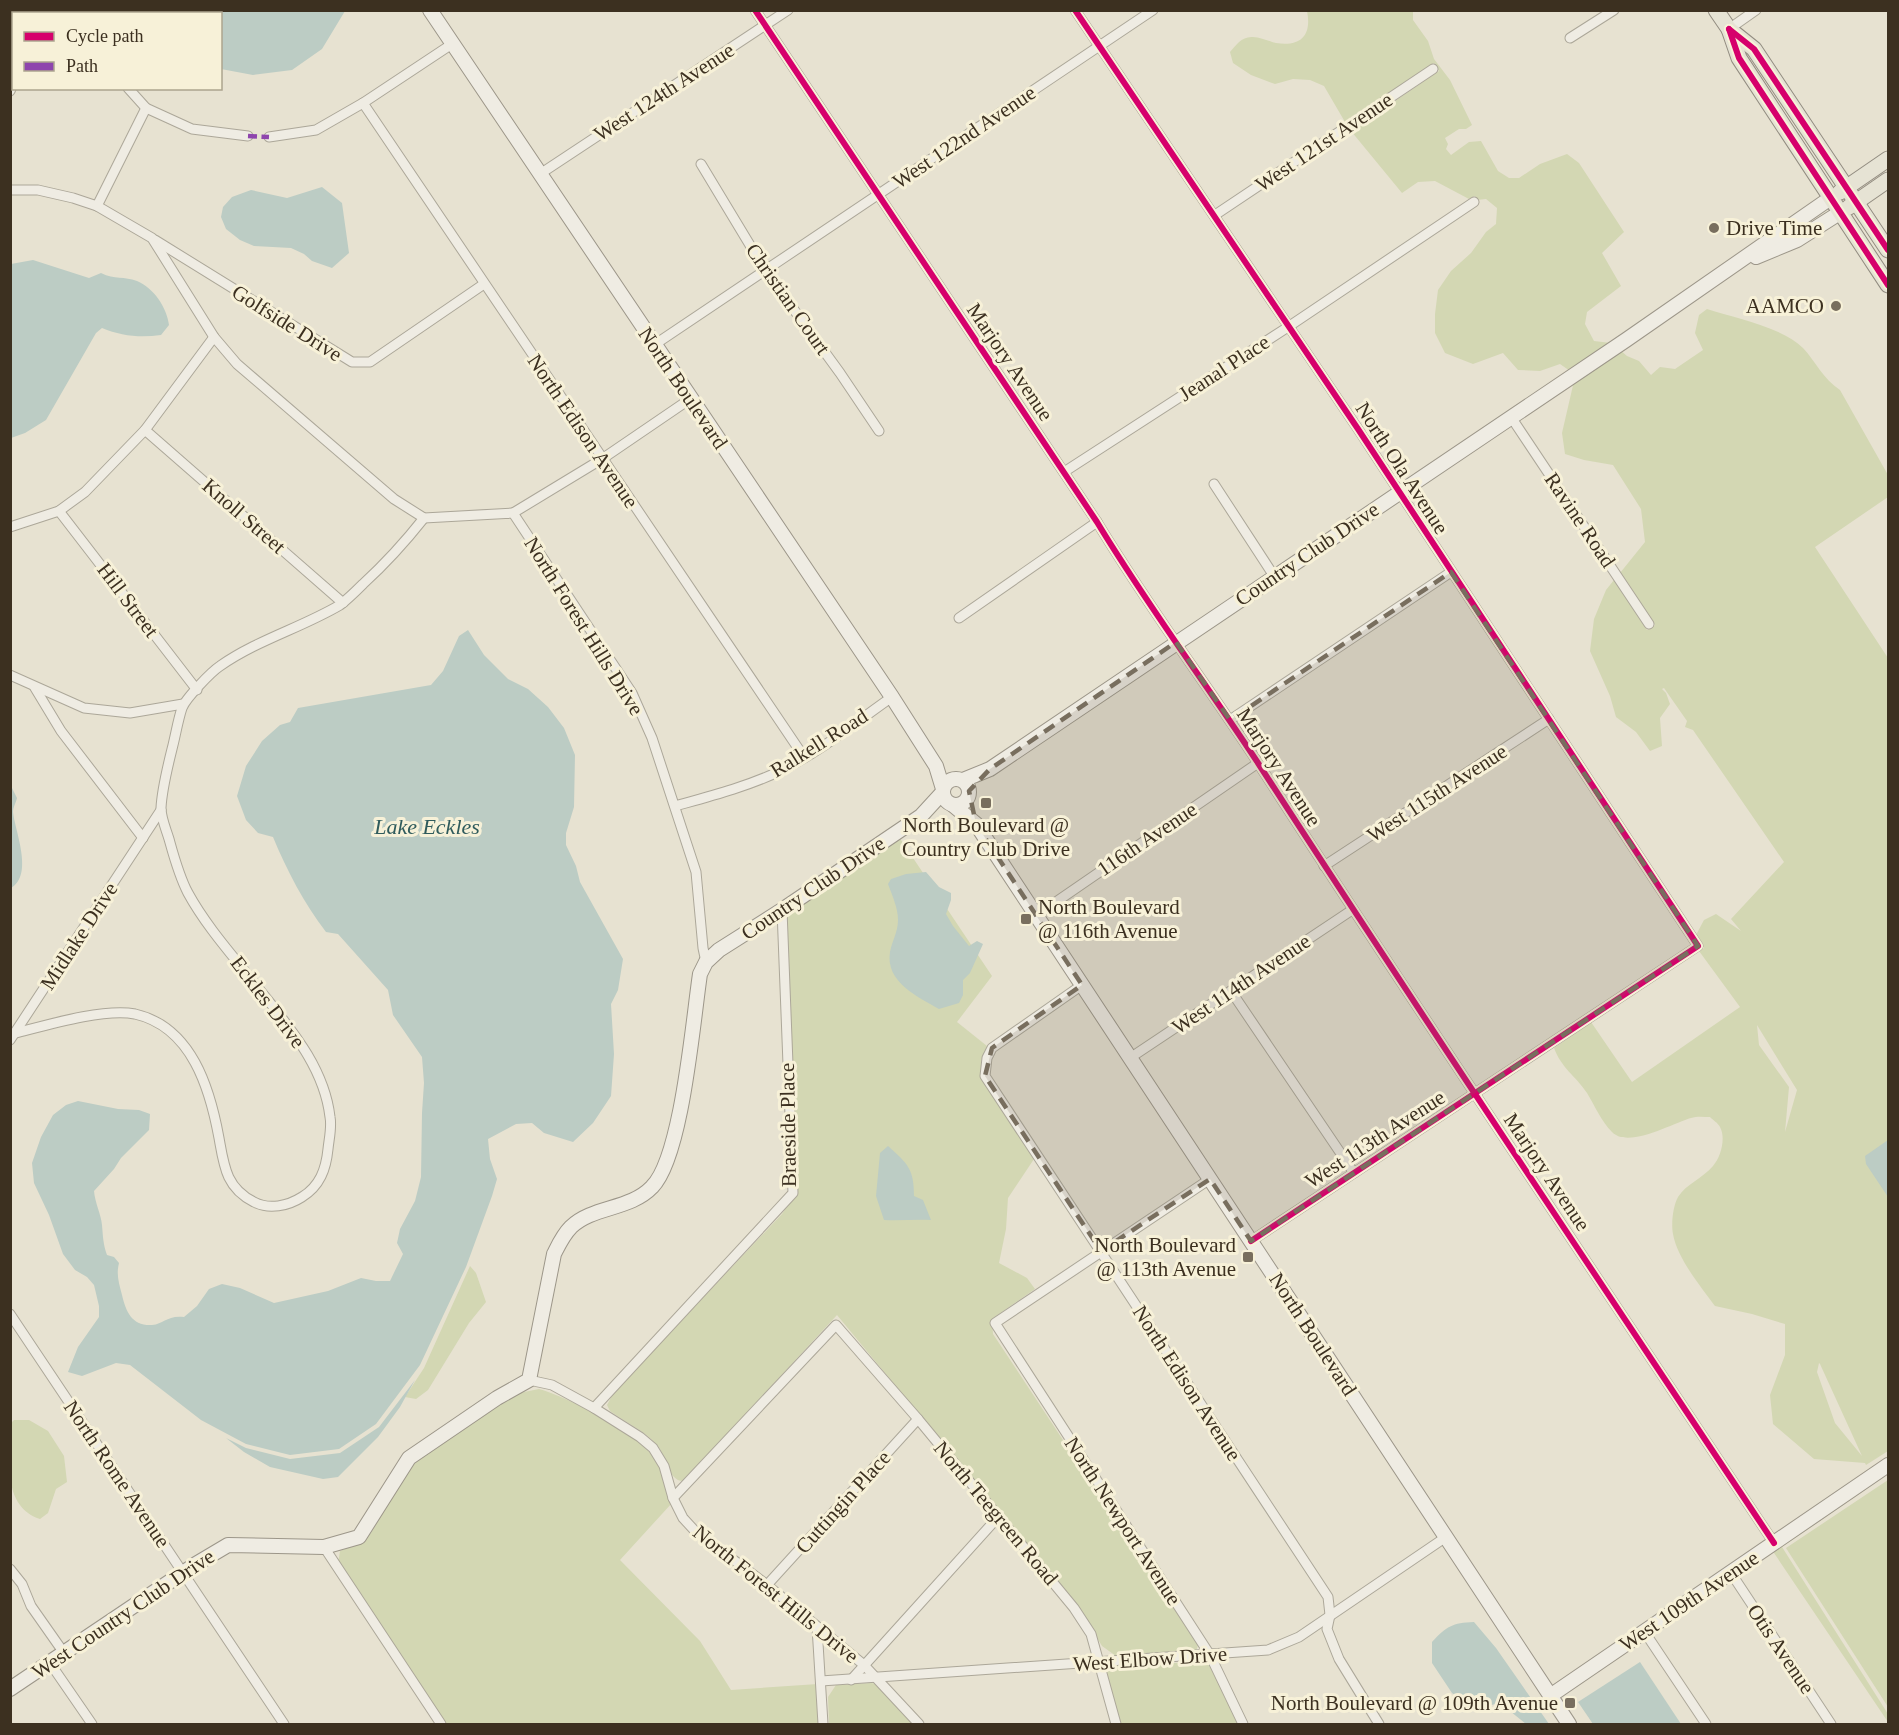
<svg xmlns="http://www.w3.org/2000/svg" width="1899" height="1735" font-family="Georgia,serif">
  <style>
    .green { fill: #d3d7b3; fill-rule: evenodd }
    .water { fill: #bcccc4 }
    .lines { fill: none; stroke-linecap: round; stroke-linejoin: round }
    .street-casing { stroke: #aca799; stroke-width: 11 }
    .secondary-casing { stroke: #9c9689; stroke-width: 16 }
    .primary-casing { stroke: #928c80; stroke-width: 17 }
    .street { stroke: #efece3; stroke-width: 9 }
    .secondary { stroke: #efece3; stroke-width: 14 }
    .primary { stroke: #e6e3d4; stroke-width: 15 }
    .quiet { stroke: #8e44ad; stroke-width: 4.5; stroke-dasharray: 9 4.5; stroke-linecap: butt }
    .cycleway-casing { stroke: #f7f1d8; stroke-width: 10 }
    .cycleway { stroke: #d6006c; stroke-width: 6 }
    .marked { fill: #786e5e; fill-opacity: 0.2; stroke: #786e5e; stroke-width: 4.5; stroke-dasharray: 12 8; stroke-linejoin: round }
    .poi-dot { fill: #786e5e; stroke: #f7f1d8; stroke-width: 2 }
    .labels { text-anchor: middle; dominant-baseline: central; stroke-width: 6; stroke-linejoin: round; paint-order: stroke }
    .street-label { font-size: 21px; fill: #3c3020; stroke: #f7f1d8 }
    .poi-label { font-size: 21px; fill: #3c3020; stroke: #f7f1d8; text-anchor: end }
    .water-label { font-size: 22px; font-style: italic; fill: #2f5b5c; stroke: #f7f1d8 }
  </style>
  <rect width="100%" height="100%" fill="#e7e2d1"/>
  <g class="green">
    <path d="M1307,11h106v9l15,21 6,18 16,21 22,45 -6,4h-7l-14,9 3,6 -2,5 5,6 18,-13 12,-1 17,30 11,7h10l21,-14 27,-10 12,9 45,69 -22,21 19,33 -34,26 -2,12 9,17 17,2 -41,28 -10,-7 -20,7 -22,-1 -15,-17 -30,11 -28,-11 -10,-20v-19l3,-24 13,-19 20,-18 15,-21 10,-8 1,-16 -11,-9 -9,1 -2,-4 -6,3 -34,-18 -17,1 -16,11 -51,-62 88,-60 -5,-8 -89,59 -21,-36 -14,-6 -17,-1 -18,5 -24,-9 -18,-12 -3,-11c6,-7 12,-16 23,-15 7,0 15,4 23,6 25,4 36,-8 31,-32z"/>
    <path d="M1707,309c28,9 75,18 96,39 13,14 20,31 37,42l48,85v22l-73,50 73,111v793l-22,14 -1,-2 -51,-4 -41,-35 -3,-29 15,-40v-31l-33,-10 -37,-8c-14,-19 -38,-48 -42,-72 -2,-10 0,-28 5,-37 8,-13 25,-19 35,-31 8,-9 13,-28 7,-39 -2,-4 -7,-7 -10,-10 -6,0 -13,-1 -19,1 -18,5 -63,31 -79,14 -11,-11 -17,-26 -25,-39 -12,-18 -25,-24 -33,-45l37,-26 41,60 108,-75 -41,-56 5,-3 -8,-13 8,-15 12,-6 25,17 -10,-12 53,-57 -91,-132 -8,-3 2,-6 -23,-33 -2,1 4,4 4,11 -10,14 2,28 -12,5 -14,-19 -20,-15 -6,-21 -20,-45 4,-32 12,-29 8,-10 33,50 8,-5 -35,-52 25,-31 -4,-33 -28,-44 -29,-5 -19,-6 -3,-21 12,-52 46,-31 7,6 12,5 12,14 9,-8 15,2 28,-19 -8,-17 4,-18zM1757,1025l40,65 -12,42 4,-45 -30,-42zM1819,1363l1,1 42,92 -27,-33 -18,-51z"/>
    <path d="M899,837l93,139 -35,46 30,24c-2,5 -6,12 -6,18 0,21 41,75 53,95l-26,39 -2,31 -7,34 28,15 8,11 -43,30 1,15 202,306 3,5 -2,7 -80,4 -14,-10 -23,-38 -242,-293 -153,166c-16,1 -18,-26 -27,-36 -12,-14 -32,-23 -47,-34l-3,-6 7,-13 168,-178c8,-12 13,-22 15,-36l-11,-263z"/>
    <path d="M470,1266l6,7 10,29 -17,21 -41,67 -12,9 -11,-2 19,-29z"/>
    <path d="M539,1389c29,8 101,45 116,70 8,13 12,29 17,44l-52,57 80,81 31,49 87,-6 2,40h-374l-108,-160 2,-13 17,-7 14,-11 33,-58 12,-15 89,-62 19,-6z"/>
    <path d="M14,1420h15l19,11 16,25 3,26 -11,7 -8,24 -8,6c-39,-13 -30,-62 -30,-95z"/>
    <path d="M1888,1472v2l-106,73 106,167v8l-116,-172z"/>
    <path d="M1888,1480v227l-102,-159z"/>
    <path d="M1200,1662l7,2 6,5 26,55h-119c-3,-10 -16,-44 -13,-52 3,-6 8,-6 13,-7z"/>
    <path d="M871,1683l6,1 38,40h-86l-1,-27 8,-12z"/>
  </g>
  <g class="water">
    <path d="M159,10h186v1l-23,38 -30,21 -39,5 -32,-6 -1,-55 -62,-1z"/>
    <path d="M322,187l20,16 7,50 -17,15 -20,-7 -8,-7 -13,-6 -37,-2 -14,-6 -14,-11 -5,-12 2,-10 9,-10 19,-7 36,8z"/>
    <path d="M33,260l56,18 12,-5c14,7 23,3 36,8 17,7 30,27 32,44l-8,10c-21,3 -40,1 -59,-7l-6,5 -50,87 -21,13 -14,5v-174z"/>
    <path d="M468,630l16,25 24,24 20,10 20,18 16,21 11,27 -1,52 -8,26v12l10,21 4,16 43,77 -5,31 -7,14 3,50 -3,42 -18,27 -20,19 -29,-9 -12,-10 -16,1 -28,15 2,20 7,20 -5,17 -26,71 -46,98 -44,59 -37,25 -49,6 -44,-11 -45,-24 -71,-55 -14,-2 -34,13 -14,-4 10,-25 21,-30v-11l-5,-21 -7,-8 -12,-7 -12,-16 -14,-39 -15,-32 -2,-20 9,-26 12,-22 13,-10 12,-4 40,8 21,1 11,4 -1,16 -28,28 -7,11 -20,22c1,12 7,23 8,34 1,11 1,19 5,30l7,2 5,6c-3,12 0,20 3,32 4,17 10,31 30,30 12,-1 15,-10 32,-8l13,-11 12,-17 13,-5 18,4 34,15 54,-12 33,-13 15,3h14l13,-27 -6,-11 3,-14 15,-28 6,-24 1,-64 2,-30 -2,-26 -29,-42 -5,-25 -50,-56 -12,-2c-22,-29 -39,-61 -53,-95l-15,-4 -12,-13 -9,-24 9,-30 16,-25 18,-16 10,-3 8,-14 133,-23 12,-14 16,-35z"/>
    <path d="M11,786l6,12c-1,5 -4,9 -4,14 2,19 21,63 -2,76z"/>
    <path d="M926,872l13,15 12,6v7l-5,14 7,12 16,20 8,-5 6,3 -13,29 -7,7v15l-4,8 -20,6c-21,-12 -54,-27 -49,-57 2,-11 8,-20 8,-32 0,-12 -6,-25 -10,-36l3,-5 15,-5z"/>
    <path d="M1888,1140v57l-22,-33 -1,-8z"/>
    <path d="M888,1146c20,18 26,23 26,50l9,4 8,20c-16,-1 -31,1 -47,0l-8,-24 4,-43z"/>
    <path d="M415,1380l-15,27 -22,30 -40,40 -15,2 -53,-12 -26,-15 -18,-14 20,10 44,11 50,-6 39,-26z"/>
    <path d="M1474,1622l22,26 53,76h-23l-26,-21 -26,6 -22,-16 -20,-30v-21c15,-16 20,-19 42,-20z"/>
    <path d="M1640,1662l41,62h-88l-15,-22z"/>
  </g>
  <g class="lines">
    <g class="street-casing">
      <g id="street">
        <path d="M755,10l342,512c50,83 108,160 161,241 169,262 343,520 516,780"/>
        <path d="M1075,10l283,419 340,517 -447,295"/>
        <path d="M10,20h4"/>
        <path d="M1729,29l27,-19"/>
        <path d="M1570,38l44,-28"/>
        <path d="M128,88l18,20 46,21 56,7"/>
        <path d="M10,91l4,-9"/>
        <path d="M363,103l441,654"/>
        <path d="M269,137l47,-7 47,-27 89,-59"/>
        <path d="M701,164l64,106 75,103 39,58"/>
        <path d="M540,174l248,-164"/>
        <path d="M10,190h28l35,8 24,8 55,32 62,99 23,27 157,135 30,19 89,-5 119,180 20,45 44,134 7,76 3,14"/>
        <path d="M97,206l49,-98"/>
        <path d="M1215,215l218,-146"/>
        <path d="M155,240l197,122h18l114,-78"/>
        <path d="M654,345l499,-335"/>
        <path d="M1511,417l138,207"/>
        <path d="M145,430l198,173"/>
        <path d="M1064,472l224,-145 186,-125"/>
        <path d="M1214,484l60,92"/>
        <path d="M59,511l138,179"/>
        <path d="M513,513l89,-54 88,-60"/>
        <path d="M10,527l49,-16 26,-19 60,-62 69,-93"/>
        <path d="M959,618l138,-96"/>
        <path d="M10,675l74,33 46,5 53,-9"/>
        <path d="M35,688l26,43 82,107"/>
        <path d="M1230,720l221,-148"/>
        <path d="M675,806c36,-10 71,-19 105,-35 40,-19 76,-49 112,-74"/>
        <path d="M1324,866l225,-147"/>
        <path d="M1037,915l221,-152"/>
        <path d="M1082,985l-90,63 -5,10 -2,18 343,521 2,18 -3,14 12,30 40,65"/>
        <path d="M1231,991l123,182"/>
        <path d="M16,1033c31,-8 88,-25 119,-19 57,13 75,75 84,124 5,28 7,50 35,64 15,8 34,4 48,-5 18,-11 24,-28 26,-48 1,-10 4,-22 2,-32 -6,-52 -43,-92 -74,-132 -23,-29 -50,-59 -68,-92 -9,-17 -14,-36 -19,-54 -3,-10 -8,-21 -8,-31 1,-20 7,-43 12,-63 3,-12 5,-25 9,-37 4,-10 29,-36 38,-42 37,-26 81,-38 120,-61 8,-6 16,-14 23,-21 23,-21 42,-42 61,-66"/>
        <path d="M10,1040l151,-230"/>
        <path d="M1130,1058l222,-148"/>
        <path d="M1210,1179l-215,144 215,332 33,69"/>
        <path d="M10,1314l274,410"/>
        <path d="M529,1380l23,5 42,23 46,29 13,11 11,18 9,32 10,20 12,13 72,54 97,80 55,59"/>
        <path d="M594,1408l199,-215 -11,-283"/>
        <path d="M673,1498l163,-173 82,94 156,189 17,26 25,90"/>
        <path d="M324,1547l117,177"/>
        <path d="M10,1569l12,15 9,22 33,47"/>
        <path d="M1731,1573l100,151"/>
        <path d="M767,1585l151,-166"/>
        <path d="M817,1627l6,97"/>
        <path d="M1644,1631l62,93"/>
        <path d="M50,1663l42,61"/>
        <path d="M851,1680l148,-164"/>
        <path d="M821,1681l447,-31 31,-13 147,-100"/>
      </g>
    </g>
    <g class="secondary-casing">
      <g id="secondary">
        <path d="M430,10l462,687 44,69 7,23"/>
        <path d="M1756,257l41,-17 44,-28"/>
        <circle cx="956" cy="792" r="13"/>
        <path d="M963,780l27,-11 636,-429 206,-143"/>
        <path d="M953,805l23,19 593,900"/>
        <path d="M10,1689l186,-125 32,-19 96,2 35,-10 50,-79 88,-60 32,-18 25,-126c5,-10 9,-19 17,-27 22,-21 59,-17 81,-40 30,-30 41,-167 48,-213l6,-12 13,-12 63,-40 139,-94 22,-24"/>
        <path d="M1550,1696l338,-231"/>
      </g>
    </g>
    <g class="primary-casing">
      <g id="primary">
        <path d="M1716,10l13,19 10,29 149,227"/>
        <path d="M1729,29l25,20 134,201"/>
        <path d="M1840,192l48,-33"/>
        <path d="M1849,207l39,-27"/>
      </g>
    </g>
    <use href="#street" class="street"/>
    <use href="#secondary" class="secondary"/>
    <use href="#primary" class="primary"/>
    <path class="quiet" d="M248,136l21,1"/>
    <g class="cycleway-casing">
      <g id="cycleway">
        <path d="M755,10l342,512c50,83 108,160 161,241 169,262 343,520 516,780"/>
        <path d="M1075,10l283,419 340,517 -447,295"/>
        <path d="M1729,29l10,29 149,227"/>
        <path d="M1729,29l25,20 134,201"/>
      </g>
    </g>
    <use href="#cycleway" class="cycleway"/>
  </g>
  <path class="marked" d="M1451,572l247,374 -447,295 -41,-62 -109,72 -116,-175 7,-28 90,-63 -106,-161 -7,-33 21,-22 186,-127 54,78z"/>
  <g class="poi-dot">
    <circle cx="1714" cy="228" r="6"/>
    <circle cx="1836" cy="306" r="6"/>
    <rect x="980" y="797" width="12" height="12" rx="3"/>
    <rect x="1020" y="913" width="12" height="12" rx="3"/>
    <rect x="1242" y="1251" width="12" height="12" rx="3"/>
    <rect x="1564" y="1697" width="12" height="12" rx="3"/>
  </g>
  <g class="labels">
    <g class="street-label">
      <text transform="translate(664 92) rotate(-33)">West 124th Avenue</text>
      <text transform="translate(964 137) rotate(-34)">West 122nd Avenue</text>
      <text transform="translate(1324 142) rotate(-34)">West 121st Avenue</text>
      <text transform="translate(788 299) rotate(55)">Christian Court</text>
      <text transform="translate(287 323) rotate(32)">Golfside Drive</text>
      <text transform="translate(1010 362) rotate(56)">Marjory Avenue</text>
      <text transform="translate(1224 368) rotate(-33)">Jeanal Place</text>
      <text transform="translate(683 388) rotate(56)">North Boulevard</text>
      <text transform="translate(583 431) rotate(56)">North Edison Avenue</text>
      <text transform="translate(1402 468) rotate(57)">North Ola Avenue</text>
      <text transform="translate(244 516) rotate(41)">Knoll Street</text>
      <text transform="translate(1580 520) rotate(56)">Ravine Road</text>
      <text transform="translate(1307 554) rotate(-34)">Country Club Drive</text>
      <text transform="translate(128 600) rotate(53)">Hill Street</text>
      <text transform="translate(584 626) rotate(58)">North Forest Hills Drive</text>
      <text transform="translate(819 743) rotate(-32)">Ralkell Road</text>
      <text transform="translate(1279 767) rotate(57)">Marjory Avenue</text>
      <text transform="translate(1437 793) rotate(-33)">West 115th Avenue</text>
      <text transform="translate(1147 839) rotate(-34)">116th Avenue</text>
      <text transform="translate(813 888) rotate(-34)">Country Club Drive</text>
      <text transform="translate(79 936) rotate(-57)">Midlake Drive</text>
      <text transform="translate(1241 984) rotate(-34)">West 114th Avenue</text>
      <text transform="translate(268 1002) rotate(53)">Eckles Drive</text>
      <text transform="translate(788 1125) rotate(-91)">Braeside Place</text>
      <text transform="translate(1375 1139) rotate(-33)">West 113th Avenue</text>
      <text transform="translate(1547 1172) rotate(56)">Marjory Avenue</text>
      <text transform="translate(1313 1334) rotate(57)">North Boulevard</text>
      <text transform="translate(1187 1383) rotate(57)">North Edison Avenue</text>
      <text transform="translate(117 1474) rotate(56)">North Rome Avenue</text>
      <text transform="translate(843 1502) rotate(-48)">Cuttingin Place</text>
      <text transform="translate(996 1513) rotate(50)">North Teegreen Road</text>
      <text transform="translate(1123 1521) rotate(57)">North Newport Avenue</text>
      <text transform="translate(776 1594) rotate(39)">North Forest Hills Drive</text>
      <text transform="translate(1689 1601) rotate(-34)">West 109th Avenue</text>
      <text transform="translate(123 1614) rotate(-34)">West Country Club Drive</text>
      <text transform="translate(1781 1649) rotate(56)">Otis Avenue</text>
      <text transform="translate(1150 1659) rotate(-4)">West Elbow Drive</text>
    </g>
    <g class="poi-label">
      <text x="1726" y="228" text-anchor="start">Drive Time</text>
      <text x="1824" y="306">AAMCO</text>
      <text x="986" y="825" text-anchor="middle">North Boulevard @<tspan x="986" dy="24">Country Club Drive</tspan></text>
      <text x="1038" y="907" text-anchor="start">North Boulevard<tspan x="1038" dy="24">@ 116th Avenue</tspan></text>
      <text x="1236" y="1245">North Boulevard<tspan x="1236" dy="24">@ 113th Avenue</tspan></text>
      <text x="1558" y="1703">North Boulevard @ 109th Avenue</text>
    </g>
    <g class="water-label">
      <text x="427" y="826">Lake Eckles</text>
    </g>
  </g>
  <rect width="1899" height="1735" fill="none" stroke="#3c3020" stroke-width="24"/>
  <rect x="12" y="12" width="210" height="78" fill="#f7f1d8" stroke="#aca48e" stroke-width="1.5"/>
  <rect x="24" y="32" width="30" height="9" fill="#d6006c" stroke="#aca48e" stroke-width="1.5"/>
  <text x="66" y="42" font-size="18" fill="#3c3020">Cycle path</text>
  <rect x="24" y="62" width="30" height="9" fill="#8e44ad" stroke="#aca48e" stroke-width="1.5"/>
  <text x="66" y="72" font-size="18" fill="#3c3020">Path</text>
</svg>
